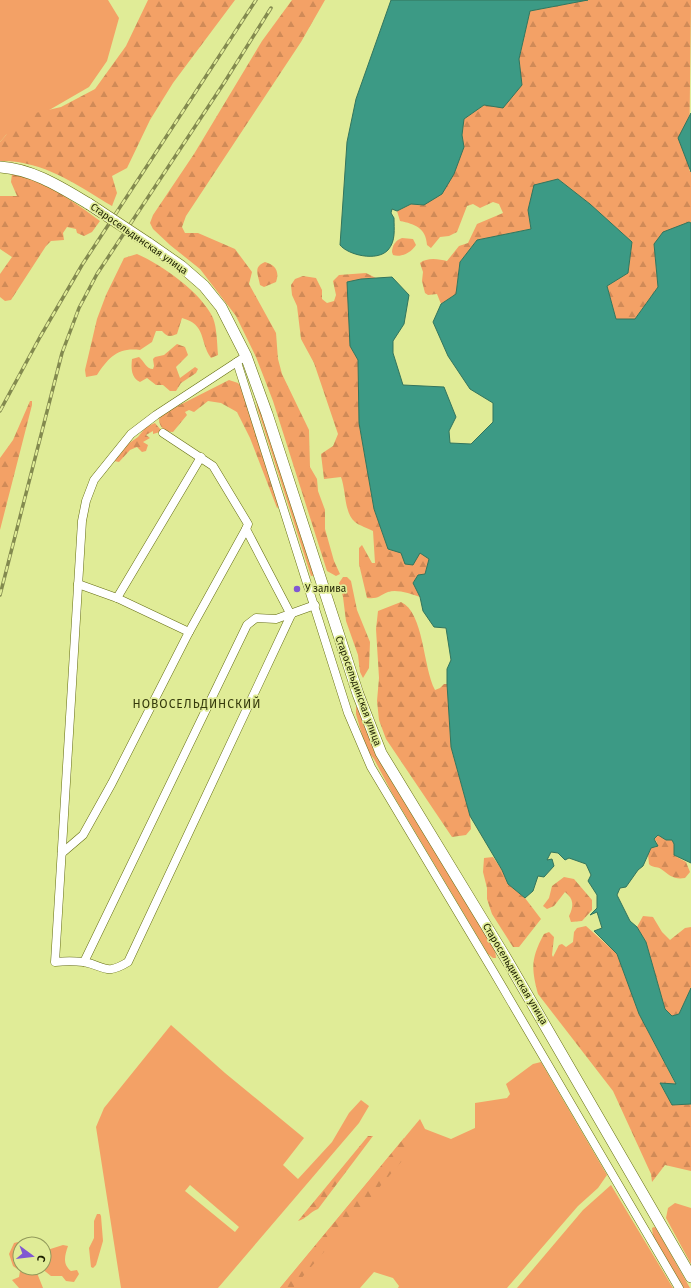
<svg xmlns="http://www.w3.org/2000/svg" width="691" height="1288" font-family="'Fira Sans',sans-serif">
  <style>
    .green { fill: #f3a166; fill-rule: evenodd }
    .forest { fill: url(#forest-firs) }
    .water { fill: #3c9a85; stroke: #33755d }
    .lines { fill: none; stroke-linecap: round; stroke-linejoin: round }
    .minor-casing { stroke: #646d11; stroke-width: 9 }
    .secondary-casing { stroke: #646d11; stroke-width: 12 }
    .minor { stroke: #fff; stroke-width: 8 }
    .secondary { stroke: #fff; stroke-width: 11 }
    .rail-casing { stroke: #838a4f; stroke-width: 3.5 }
    .rail { stroke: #e0ec97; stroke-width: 2; stroke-dasharray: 6; stroke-linecap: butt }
    .secondary-bridge-casing { stroke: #646d11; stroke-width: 12; stroke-linecap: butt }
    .secondary-bridge { stroke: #fff; stroke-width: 11 }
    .poi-dot { fill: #8058d2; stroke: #e0ec97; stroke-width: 1.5 }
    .labels { text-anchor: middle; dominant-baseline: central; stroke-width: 3.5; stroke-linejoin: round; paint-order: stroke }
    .street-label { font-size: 10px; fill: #1d2000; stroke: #e0ec97 }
    .poi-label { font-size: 10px; fill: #1d2000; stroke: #e0ec97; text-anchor: start }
    .quarter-label { font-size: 12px; letter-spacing: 1px; fill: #353a0c; stroke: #e0ec97 }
  </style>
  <defs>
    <pattern id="forest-firs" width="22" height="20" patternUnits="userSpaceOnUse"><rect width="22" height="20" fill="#f3a166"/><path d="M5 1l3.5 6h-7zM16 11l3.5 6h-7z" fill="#d08a57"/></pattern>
  </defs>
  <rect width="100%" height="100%" fill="#e0ec97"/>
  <g class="green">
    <path d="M0,0h108l11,18 -12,43 -18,26 -83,48 -6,7z"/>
    <path d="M254,391l63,184 -6,1 -53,-166z"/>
    <path d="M356,707h2l137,242 1,9h-3l-5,-4 -96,-161 -18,-34 -8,-10 -10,-35z"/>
    <path d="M171,1025l54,48 79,65 -21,27 15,14 34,-37 17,-29 12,-13 8,6 -10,17 -141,165h-97l-25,-161 8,-19zM190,1185l49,42 -4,5 -50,-41z"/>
    <path d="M541,1062l66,113 -9,13 -20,18 -71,82h-109l1,-2 -6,-8 -19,-6 -14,16h-80l140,-169 5,10 26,10 24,-11v-25l32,-5 3,-4 -4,-10 27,-20z"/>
    <path d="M611,1185l62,103h-156l66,-78z"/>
    <path d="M675,1203l16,5v56l-25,-46 2,-10z"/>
    <path d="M97,1214h3l1,2 2,25 -7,24 -3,3 -2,-1 -2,-19 5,-10v-17z"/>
    <path d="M654,1227l2,1 34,60h-8l-29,-52 -1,-8z"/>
    <path d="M18,1242l5,2h-3v24h15l8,20h-24l-7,-8 7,-3 1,-6 -7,-5 -4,-12 5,-11z"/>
    <path d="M63,1245l5,1c-3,9 -6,18 3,25l6,-1 2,4 -5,8 -8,-1 -4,-5h-11l-10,-8h3v-17z"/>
  </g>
  <g class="forest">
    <path d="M148,0h87l-62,83 -23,37 -23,48 -15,8 5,17 -5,13c-35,-21 -69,-46 -112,-45v-19l14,-16 11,-5 6,-7 30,-7 34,-18 31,-43z"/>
    <path d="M292,0h33l-24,42 -115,174 -4,11 3,6h13l37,16 17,23 -3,12 27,49 2,26 4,15 27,56 1,37 7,12 1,12 7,19v19l9,32 6,13 -4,2 -9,-5 -54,-170 -17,-44 -20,-41 -36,-47 -30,-24 -17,-16 -3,-6 3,-8 41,-61 68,-113z"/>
    <path d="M588,0h103l-2,170 2,2v51l-2,-1 -35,22 4,43 -23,32h-19l-9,-33 21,-13 4,-31 -42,-38 -32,-25 -30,31 3,19 -54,11 -17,22 -4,32 -15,10 -4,-10 -9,1 -3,-2 -3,-12 1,-9 -3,-9c7,-6 19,-4 27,-2l12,-15 9,-3 9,-19 26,-11 -4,-9 -6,-2 -13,6 -7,-4 -6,2 -10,26 -8,4 -9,1 -9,11 -4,-3c-1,-17 -12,-21 -27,-24l-3,-10 14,-7 13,1 40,-58 -2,-12 2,-16 20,-14 37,-20 -2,-26 11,-48z"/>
    <path d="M12,174c34,7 61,27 88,47l-8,11 -8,4 -7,-3 -1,-4 -9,-2 -4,6 1,7 -13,1 -5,5 -35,54 -6,1 -5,-4v-23l12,-17 -12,-8v-53h17l-6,-14z"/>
    <path d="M402,238l11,1 3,6c-4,7 -15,13 -23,10l-1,-3c0,-7 4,-12 10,-14z"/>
    <path d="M137,254c25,11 64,38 76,64 4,10 4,25 5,37l-7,3c-12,-17 -4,-33 -29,-40l-5,16c-7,3 -10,3 -15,-3h-6l-4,11 -12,8c-22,-3 -32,8 -43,25l-11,2 -1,-7 12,-51 9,-24 18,-37z"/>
    <path d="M265,262c10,3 15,9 11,20l-12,5 -4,-2c-2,-11 -7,-18 5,-23z"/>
    <path d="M366,273l10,5 -15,1 -11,67 8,14 1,63 15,86 14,40 32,4 10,6 -5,15 -12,8 7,15c-9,-3 -23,-8 -32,-5 -10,4 -9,7 -21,6l-8,-34v-16l3,-3 10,18h3l-2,-32c-5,-3 -13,-5 -18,-9 -11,-9 -9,-32 -14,-45l-17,2 -3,-25 12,-8 5,-12 -24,-71 -13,-24 -4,-33 -5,-11 -1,-10 4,-6 8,-3 13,2 6,12v9l5,4 7,-2 2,-6 -3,-14 6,-6z"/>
    <path d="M177,344l8,3 3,8 -12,12 4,11 15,-11 3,2 -2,4 -15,10 -5,8h-6l-7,-6h-7l-9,-7 -7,4c-9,-4 -9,-14 -8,-23l7,-2c5,4 7,12 14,12l1,-3 -1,-7 2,-2 9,-2z"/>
    <path d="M229,380l9,3 5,7 37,116 -3,2 -27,-70 -13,-26 -16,-9 -13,-2 -14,11 -5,-2 -4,2 2,3 -14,17c-8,0 -14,-5 -14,-13l5,-6z"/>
    <path d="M30,401h2v4l-32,125v-72l13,-18z"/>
    <path d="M155,423l5,6v3l-7,2v-3l-7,4 4,3 -7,4 5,3 -2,6 -4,1 -5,-5 -7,3 -11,12 -5,-1 -1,-3 12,-12 13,-9 8,-10z"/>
    <path d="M343,577h4l4,4 6,29 13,32 -1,26 -6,10 -3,-6 -2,-17 -12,-34 -3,-24 -4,-14z"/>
    <path d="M401,602c23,10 22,66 34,88l5,-2 4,-4h3l4,63 19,69 1,13 -5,6 -14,2 -66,-98 -7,-19 -2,-19 2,-23 -3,-49 2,-18z"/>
    <path d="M659,835l7,5h6l2,4 1,12 11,6 4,10 -5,6c-11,2 -16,-3 -24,-9 -4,-3 -9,-1 -12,-5l-1,-10 3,-6 5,-1 1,-5 -3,-3z"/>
    <path d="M493,857l9,13 6,14 17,14 16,21 -22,28h-6l-21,-33 -5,-15v-11l-4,-16 1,-14z"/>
    <path d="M564,877l10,2 18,21v10l-10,11 -11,1 -2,-6c5,-10 5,-17 -4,-24l-11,14 -7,3 -4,-3 6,-8 3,-12z"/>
    <path d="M643,916l10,1 9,15 8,8 15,-12 6,-1v61l-12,26 -7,2 -7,-7 -19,-67 -9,-15z"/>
    <path d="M586,926l31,28 22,60 37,71 -16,-1 12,21 19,-1v67l-26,-6 -13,17 -1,-8 -38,-83 -75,-97c-7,-26 -7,-36 6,-60l5,-2 5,5 -2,18 1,2 6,-12 3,-1 4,3 7,-5 1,-10 3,-4z"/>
    <path d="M368,1136h5l-55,73c-8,3 -12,10 -20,12z"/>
    <path d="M404,1138l3,3 -2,10 2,4 -114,133h-13z"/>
  </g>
  <g class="water">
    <path d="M391,0h197l-58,11 -11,48 3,26 -19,23 -19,-3 -20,14 -2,16 2,12 -10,27 -12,20 -18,11 -13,-1 -14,7 -5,-2 -1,4 3,5c0,11 2,23 -6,32 -11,12 -40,5 -48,-5l7,-103 9,-43z"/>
    <path d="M691,113v59l-13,-34z"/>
    <path d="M558,179l32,25 42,38 -4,31 -21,13 9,33h19l23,-32 -4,-43 9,-12 26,-10 2,1v640l-17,-8v-11l-2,-4h-6l-8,-5 -4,4 4,7 -7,2 -8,18 -5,4 -12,17 -6,1 -3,7 13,26 7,6 9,15 19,67 7,7 7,-2 12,-26v116l-19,1 -12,-22 16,1 -37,-70 -22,-60 -23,-23 8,-3 -5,-16 -7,3 7,-7v-13l-9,-14 3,-6 -5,-11 -17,-6 -4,2 -7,-7 -7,-1 -4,8 5,-1 2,7 -10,11 -6,-1 -5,15 -8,7 -17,-14 -6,-14 -32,-54 -19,-69 -4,-63v-15l4,-9 -5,-32 -12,-1 -11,-16 -3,-14 -7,-14 5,-8 7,-1 4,-15 -9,-6 -7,12 -8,-1 -4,-11 -13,-4 -14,-40 -15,-86 -1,-63 -8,-14 -3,-64 14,-3 31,-2 17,18 -5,29 -11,17v12l10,32 41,2 12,30 -7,14 1,12 21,1 22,-22v-19l-23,-14 -22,-33 -15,-34 8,-18 15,-10 4,-32 17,-22 54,-11 -3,-19 6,-25z"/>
  </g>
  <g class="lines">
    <g class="minor-casing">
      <g id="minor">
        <path d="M246,356l-90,59 -25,19 -37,46 -8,21 -4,20 -27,441c9,-1 20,-1 29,0 21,4 21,14 44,0l163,-347"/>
        <path d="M237,362l111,351 23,54 122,204 186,317"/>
        <path d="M163,433l50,33 35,58 -2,5"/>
        <path d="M78,584l39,14 72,34"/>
        <path d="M117,598l84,-141"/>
        <path d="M62,853l21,-18 29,-52 77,-151 57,-103 45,86"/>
        <path d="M84,962l163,-337 9,-7 20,1 39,-14"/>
      </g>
    </g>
    <g class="secondary-casing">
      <g id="secondary">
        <path d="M0,167c33,2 62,21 89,37"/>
        <path d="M148,243l33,23 23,20 17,21 25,49 21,58 91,280 23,59 126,207 184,317"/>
      </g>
    </g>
    <use href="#minor" class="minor"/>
    <use href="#secondary" class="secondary"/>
    <g class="rail-casing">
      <g id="rail">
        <path d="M0,411l40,-74 42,-72 174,-265"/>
        <path d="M0,595l62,-242 17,-45 18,-34 127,-191 47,-75"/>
      </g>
    </g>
    <use href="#rail" class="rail"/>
    <g class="secondary-bridge-casing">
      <path id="secondary-bridge" d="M89,204l59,39"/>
    </g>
    <use href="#secondary-bridge" class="secondary-bridge"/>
  </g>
  <circle class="poi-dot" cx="297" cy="589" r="4"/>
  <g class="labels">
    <g class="street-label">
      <text transform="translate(139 239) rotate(35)">Старосельдинская улица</text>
      <text transform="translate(358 691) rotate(70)">Старосельдинская улица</text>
      <text transform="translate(515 974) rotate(59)">Старосельдинская улица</text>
    </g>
    <g class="poi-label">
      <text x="305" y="589">У залива</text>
    </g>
    <g class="quarter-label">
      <text x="197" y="704">НОВОСЕЛЬДИНСКИЙ</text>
    </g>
  </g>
  <g transform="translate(32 1256) rotate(105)"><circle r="19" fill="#e0ec97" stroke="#929a5b"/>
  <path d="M0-3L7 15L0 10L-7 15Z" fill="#8058d2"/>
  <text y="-6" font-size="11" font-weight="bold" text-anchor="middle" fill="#1d2000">С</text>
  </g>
</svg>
